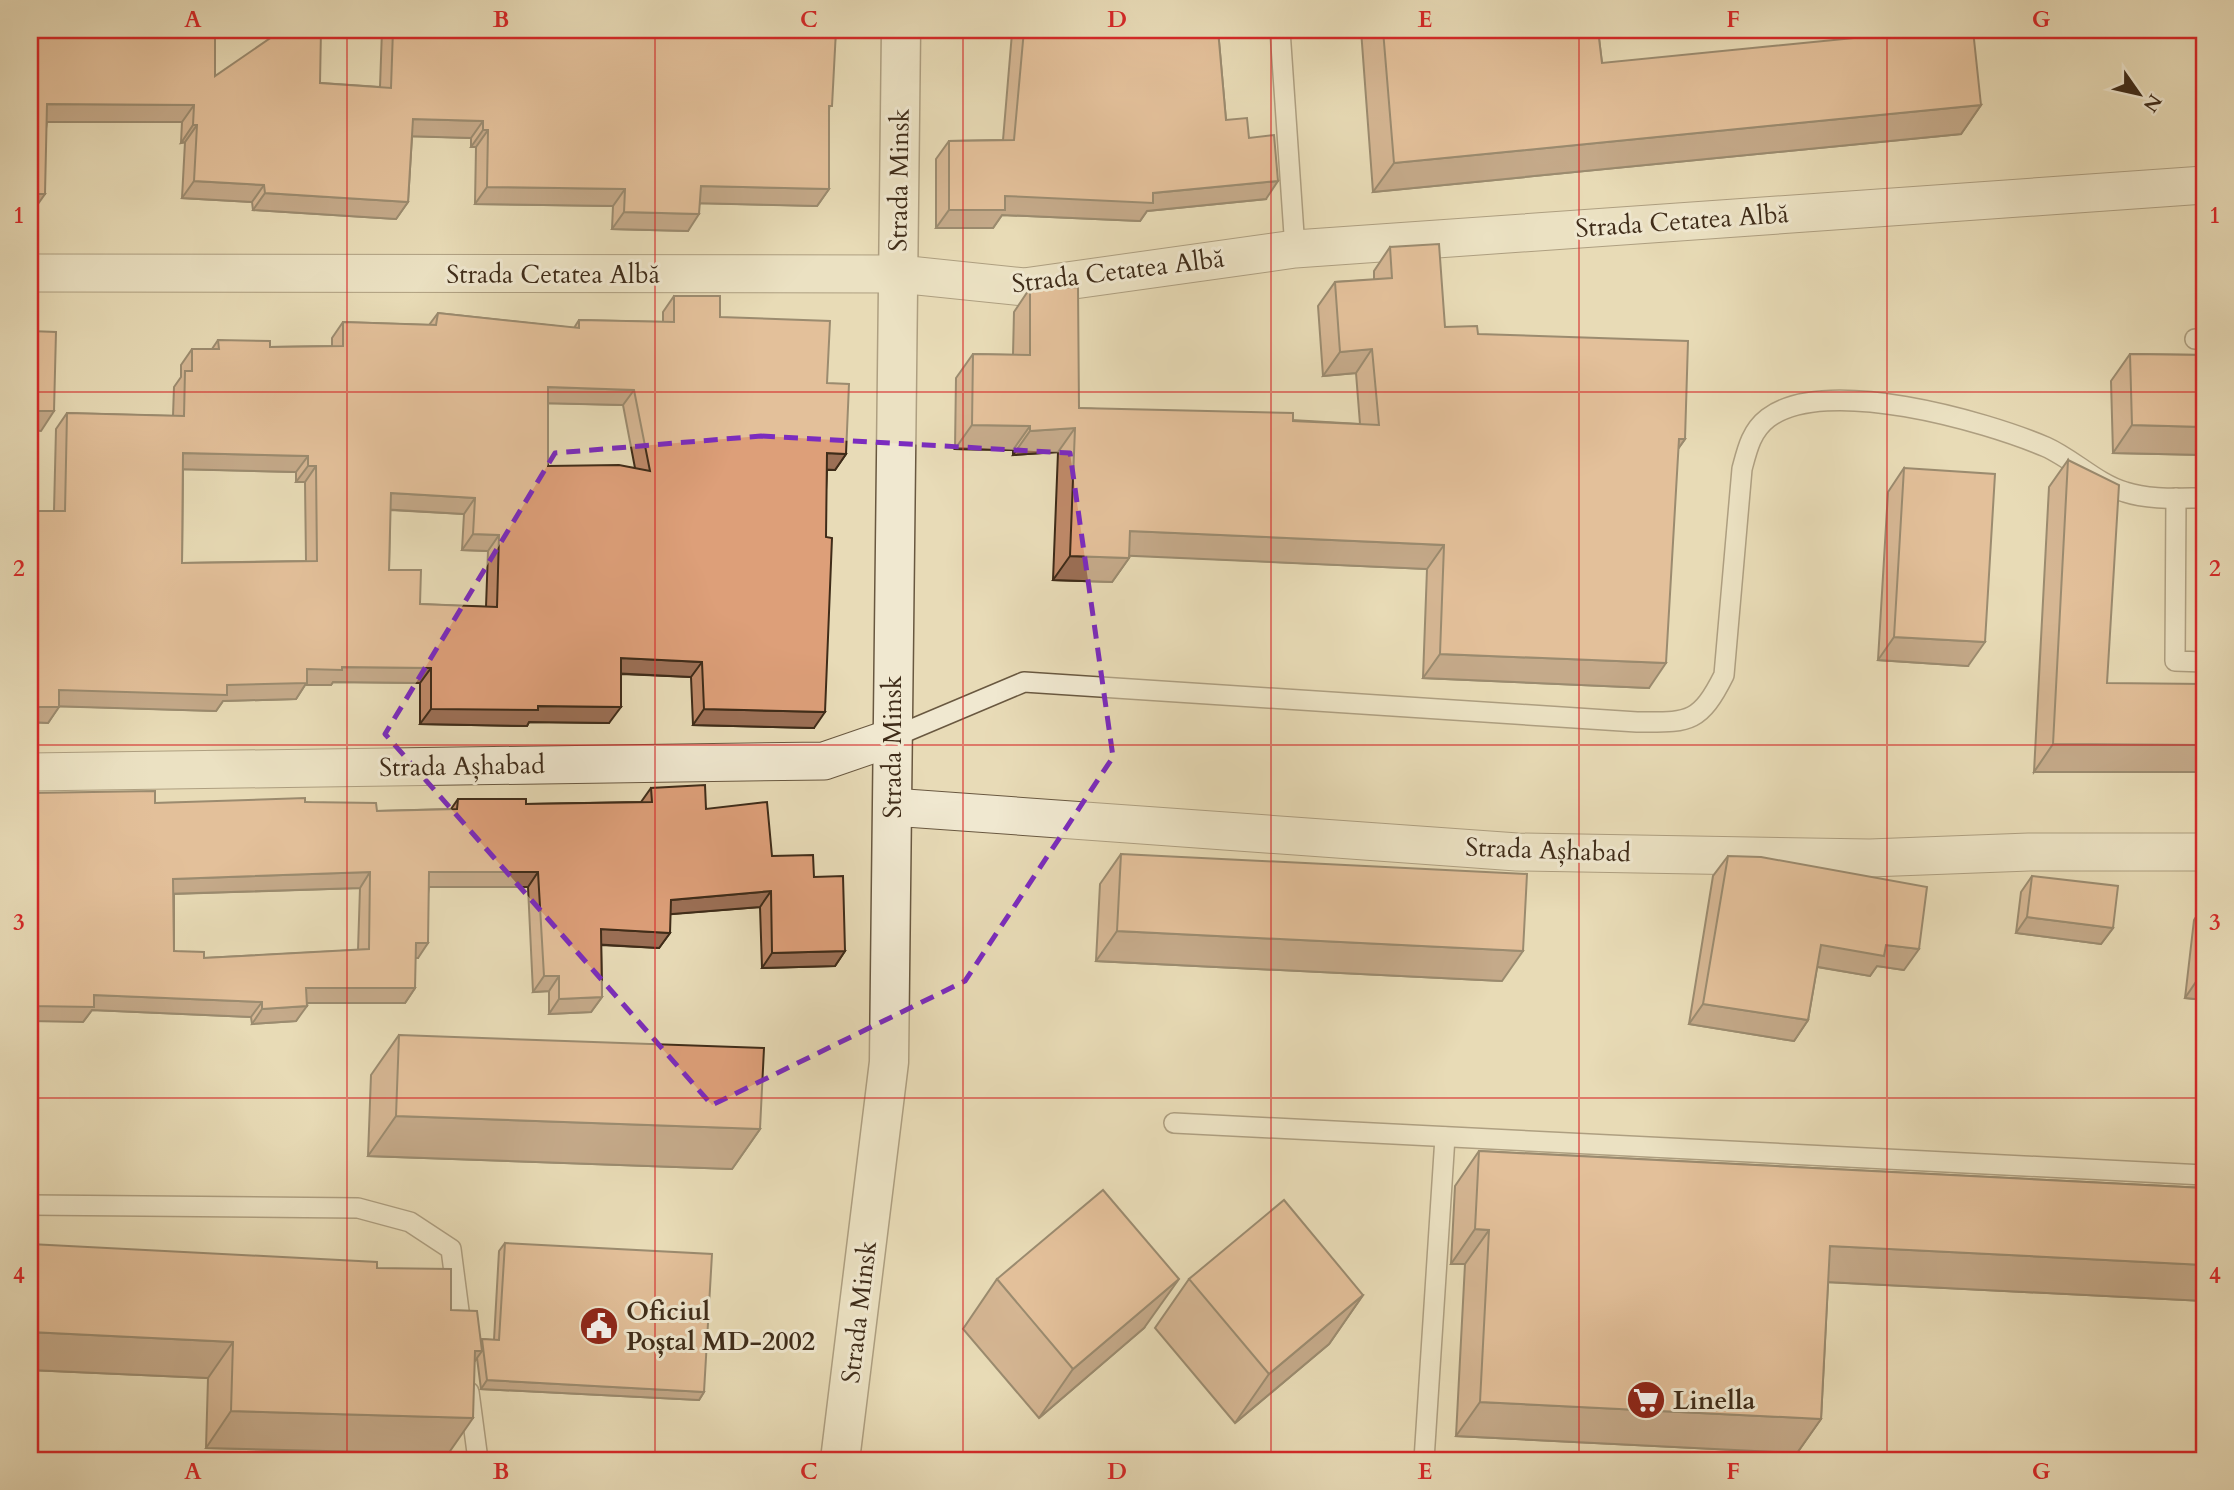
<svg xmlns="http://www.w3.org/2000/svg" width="2234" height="1490" font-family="Cardo,serif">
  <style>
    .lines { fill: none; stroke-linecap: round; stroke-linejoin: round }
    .service-casing { stroke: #695840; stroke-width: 22 }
    .minor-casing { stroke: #695840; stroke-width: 39 }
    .tertiary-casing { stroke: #695840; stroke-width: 41 }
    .service { stroke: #f0e8d0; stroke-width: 19 }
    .minor { stroke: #f0e8d0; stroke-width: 37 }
    .tertiary { stroke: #f0e8d0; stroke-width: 38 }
    .wall { fill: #be8968; stroke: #3f2c19; stroke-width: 2; fill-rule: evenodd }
    .shaded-wall { fill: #9b6f55; stroke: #3f2c19; stroke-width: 2 }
    .building { fill: #dd9f79; stroke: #3f2c19; stroke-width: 2; fill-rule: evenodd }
    .marked { fill: none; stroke: #7b2cbf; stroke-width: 5; stroke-dasharray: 14 9; stroke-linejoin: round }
    .grid { fill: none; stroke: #d62828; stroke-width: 2; stroke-opacity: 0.55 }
    .labels { text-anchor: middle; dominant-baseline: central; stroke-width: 6; stroke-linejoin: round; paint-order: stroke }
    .street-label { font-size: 26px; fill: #3f2c19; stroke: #f0e8d0 }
    .poi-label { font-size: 26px; font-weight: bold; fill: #3f2c19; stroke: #f0e8d0; text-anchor: start }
    .neatline { fill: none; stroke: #d62828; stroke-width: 2.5 }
    .grid-label { font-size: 23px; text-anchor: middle; font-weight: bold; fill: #d62828 }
  </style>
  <rect width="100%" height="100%" fill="#e8dbb7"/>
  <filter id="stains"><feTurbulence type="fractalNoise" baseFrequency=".00286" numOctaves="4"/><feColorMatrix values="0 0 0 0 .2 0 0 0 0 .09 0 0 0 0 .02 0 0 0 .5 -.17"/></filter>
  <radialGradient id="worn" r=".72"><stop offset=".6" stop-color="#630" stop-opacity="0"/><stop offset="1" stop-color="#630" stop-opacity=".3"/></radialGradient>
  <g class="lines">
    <g class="service-casing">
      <g id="service">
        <path d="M1280,30l15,219"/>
        <path d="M2195,339h9"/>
        <path d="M2176,498l-1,163 29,1"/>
        <path d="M891,738l133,-56 613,40c51,0 62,3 87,-47l18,-206c5,-19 9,-38 26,-51 57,-43 217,3 278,29 27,12 51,37 79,45 24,8 54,6 79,6"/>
        <path d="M1174,1123l1030,52"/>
        <path d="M30,1205l328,3 52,14 41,27 11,85"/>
        <path d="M469,1392l9,68"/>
        <path d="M1424,1460l21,-323"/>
      </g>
    </g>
    <g class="minor-casing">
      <g id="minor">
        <path d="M30,273l869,1 125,13 271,-38 909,-64"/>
        <path d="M30,772l794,-11 67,-23"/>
        <path d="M892,807l625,45 353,6 159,-6h175"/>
      </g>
    </g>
    <g class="tertiary-casing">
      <path id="tertiary" d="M840,1460l49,-398 12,-1032"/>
    </g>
    <use href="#service" class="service"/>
    <use href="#minor" class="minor"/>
    <use href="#tertiary" class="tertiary"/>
  </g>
  <g class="wall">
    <path d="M30,30l185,46 165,11 2,-57h454l-7,81v78l-12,17 -117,-3 -12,28 -76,-2 1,-23 -138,-2 1,-57h-5v-9l-59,-2 -4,66 -12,17 -143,-9 -1,-8 -70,-4 3,-56 -4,1 1,-21h-135l-14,89z"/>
    <path d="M980,30h238l8,90 23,18 17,61 -119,12 -7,10 -138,-6 -9,13h-57v-69l13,-18 54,-1 9,-107z"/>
    <path d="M1361,30h237l4,33 379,42 -20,29 -588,58z"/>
    <path d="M1390,247l55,80 33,7 207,105 -7,10 -29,239 -226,-10 4,-109 -298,-14v3l-17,24 -59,-2 5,-128 -45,3v-5l-58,-1 1,-71 17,-24 40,1 1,-43 16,-24 49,120 281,16 -4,-51 -33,3 -5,-70 17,-24 39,-2v-9z"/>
    <path d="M674,296l46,21 107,66 19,71 -11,16h-8l-13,258 -121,-3 -2,-48 -70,-3 -12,49 -80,-1 -2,4 -107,-2v-41l-87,-1 -2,3h-26l-9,14 -73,2 -7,10 -157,-5 -11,17 -18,-1v-211h24l2,-82 11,-16 106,3 1,-29 7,-10v-12l11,-16h20l6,-9 52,7 62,-1v-8l11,-16 86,3 9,-12 136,15 5,-8 84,2v-10zM548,403l75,2 12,63 -87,-2zM183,469l113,3v10h9l1,79 -124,2zM390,510l74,4 -2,36 26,1 -2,56 -66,-3 -31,-34z"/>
    <path d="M2130,354l74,1v100l-91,-2 -2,-72z"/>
    <path d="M2068,460l39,223 -73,89 15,-285z"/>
    <path d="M1904,468l64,198 -90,-6 10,-168z"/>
    <path d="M651,788l55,21 66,47 42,21 31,74 -10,15 -73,2 -2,-61 -90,7v19l-11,15 -58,-3 1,52 -11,15 -42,2v-23l-16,1 -5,-105h-99l-11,71h-3v30l-10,15h-98l-11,18 -44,3 -1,-7 -159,-7 -9,12 72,-219 150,-1 72,9 74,-2 7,-10 68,5 115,-2zM360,888l-2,62 -154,8 -30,-7v-57z"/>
    <path d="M1121,854l381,127 -406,-20 4,-77z"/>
    <path d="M1728,856l176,114 -27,-4 -7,10 -53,-9 -9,53 -14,21 -105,-17 24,-148z"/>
    <path d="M2032,876l81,52 -12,16 -85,-11 5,-41z"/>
    <path d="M2204,904v96l-19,-2 9,-78z"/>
    <path d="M399,1035l361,94 -28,40 -364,-13 3,-81z"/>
    <path d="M1479,1151l725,37v113l-376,-19 -7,137 -24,34 -341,-17 9,-172h-14l4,-78z"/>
    <path d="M505,1243l199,149 -5,8 -218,-11 -4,-31 -3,4 -26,92 -242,-6 2,-70 -178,-8 347,-102 74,42 30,31 1,-2 12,1 5,-89z"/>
    <path d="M997,1279l147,49 -105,90 -76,-89z"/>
    <path d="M1189,1279l174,16 -34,49 -94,79 -80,-95z"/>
  </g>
  <g class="shaded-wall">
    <path d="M980,30h35l-3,3z"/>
    <path d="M47,104l147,1 -12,17h-147z"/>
    <path d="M1981,105l-20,29 -588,58 21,-29z"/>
    <path d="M413,119l70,2 -12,17 -70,-2z"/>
    <path d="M193,125h4l-12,17 -4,1z"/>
    <path d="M483,130h5l-12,17h-5z"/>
    <path d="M194,181l70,4 -12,17 -70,-4z"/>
    <path d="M1278,181l-12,18 -119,12 -7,10 -138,-6 -9,13h-57l13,-18 56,-14 148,-3z"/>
    <path d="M701,186l128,3 -12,17 -128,-3z"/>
    <path d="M487,187l138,2 -12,17 -138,-2z"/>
    <path d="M265,193l143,9 -12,17 -143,-9z"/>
    <path d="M30,194h15l-12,17h-3z"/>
    <path d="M624,212l75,2 -11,17 -76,-2z"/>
    <path d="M1372,349l-16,24 -33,3 17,-24z"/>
    <path d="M548,387l86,3 -11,15 -86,-2z"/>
    <path d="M30,411h24l-13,20 -11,-1z"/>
    <path d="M972,425l58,1 -17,24 -58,-1z"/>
    <path d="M2132,425l72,2v28l-91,-2z"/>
    <path d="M1075,428l-17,24 -45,3 17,-24z"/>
    <path d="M1679,439h6l-17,24z"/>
    <path d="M183,453l125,3 -12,16 -124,-3z"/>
    <path d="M827,453l19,1 -11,16 -19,-1z"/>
    <path d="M308,466h8l-11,16h-9z"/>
    <path d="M391,493l84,5 -11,16 -84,-5z"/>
    <path d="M1130,531l314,14 -17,24 -314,-14z"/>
    <path d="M473,534l26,1 -11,16 -26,-1z"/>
    <path d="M1070,556l59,2 -17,24 -59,-2z"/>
    <path d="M1894,637l91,5 -17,24 -90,-6z"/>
    <path d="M1440,654l226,9 -17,25 -226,-10z"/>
    <path d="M621,658l81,4 -11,15 -81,-4z"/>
    <path d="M342,667l89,1 -11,15 -87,-1 -2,3h-26l-9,14 -73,2 -7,10 -168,-5 11,-16 168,-5 80,-16z"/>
    <path d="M538,706l83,1 -12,16 -80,-1 -2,4 -107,-2 11,-15z"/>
    <path d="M30,707h29l-11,16 -18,-1z"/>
    <path d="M704,709l121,3 -11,16 -121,-3z"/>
    <path d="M2053,744l151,1v27h-170z"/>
    <path d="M370,872l-10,16 -197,6 10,-15z"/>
    <path d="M429,872h109l-10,15h-109z"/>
    <path d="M771,891l-11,16 -100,8 11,-15z"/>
    <path d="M2027,917l86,11 -12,16 -85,-11z"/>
    <path d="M601,929l69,4 -11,15 -68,-4z"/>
    <path d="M1117,931l406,20 -21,30 -406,-20z"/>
    <path d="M416,943h12l-10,15h-13z"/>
    <path d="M1821,945h65l33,4 -15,21 -27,-4 -7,10 -63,-11z"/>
    <path d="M845,951l-10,15 -73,2 10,-15z"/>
    <path d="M2204,970v30l-19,-2z"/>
    <path d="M544,976h15l-10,15 -16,1z"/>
    <path d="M306,988h109l-10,15h-110z"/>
    <path d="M94,995l168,7 -11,15 -159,-7 -9,12 -53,-1v-15z"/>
    <path d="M602,997l-11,15 -42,2 10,-15z"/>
    <path d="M1703,1004l105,16 -14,21 -105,-17z"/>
    <path d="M307,1006l-11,15 -44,3 10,-15z"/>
    <path d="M396,1116l364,13 -28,40 -364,-13z"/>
    <path d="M1475,1229l14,1 -24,34h-14z"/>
    <path d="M1830,1246l374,19v36l-398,-20z"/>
    <path d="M1179,1279l-35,49 -105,90 34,-49z"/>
    <path d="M1363,1295l-34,49 -94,79 34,-49z"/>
    <path d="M30,1332l203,10 -25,36 -178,-8z"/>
    <path d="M475,1351h7l-26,36z"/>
    <path d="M487,1380l217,12 -5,8 -218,-11z"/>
    <path d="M1480,1402l341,17 -24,34 -341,-17z"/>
    <path d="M231,1411l242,7 -25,36 -242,-6z"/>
  </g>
  <g class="building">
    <path d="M30,30h185v46l67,-46h39l-1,53 71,5 2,-58h443l-4,76h-3v83l-128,-3 -2,28 -75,-2 1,-23 -138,-2 1,-57h-5v-9l-70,-2 -5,83 -143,-9 -1,-8 -70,-4 3,-56h-4l1,-20 -147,-1 -2,90h-15z"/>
    <path d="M1024,30h194l8,90 21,-2 2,20 25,-3 4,46 -125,12v10l-148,-7v14h-56v-69l65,-1z"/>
    <path d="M1383,30h215l4,33 333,-33h38l8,75 -587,58z"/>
    <path d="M1439,244l6,83 32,-1 1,8 210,7 -3,98h-6l-13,224 -226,-9 4,-109 -314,-14 -1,27 -59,-2 5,-128 -45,3v-5l-58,-1 1,-71 57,1v-67l48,-1 1,121 214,5v8l86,4 -7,-76 -32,3 -5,-70 57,-4 -2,-31z"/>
    <path d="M674,296h46v21l110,4 -3,62 22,1 -3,70 -19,-1 -1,84 6,1 -7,174 -121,-3 -2,-47 -81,-4v49l-83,-1v4l-107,-1v-41l-89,-1v3l-35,-1v14l-80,2v10l-168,-5v17h-29v-196h35l2,-98 117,3 1,-45h7v-22h27l-1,-9 52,1v6l73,-1v-24l93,3 2,-12 141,15v-8l95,2zM548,387l86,3 16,81 -31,-6 -71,1zM183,453l125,3v10h8l1,95 -135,2zM391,493l84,5 -2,36 26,1 -2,72 -77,-3 1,-34h-32z"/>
    <path d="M30,331l26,1 -2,79h-24z"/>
    <path d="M2130,354l74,1v72l-72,-2z"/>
    <path d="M2068,460l51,25 -12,198 97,1v61l-151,-1z"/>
    <path d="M1904,468l91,6 -10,168 -91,-5z"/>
    <path d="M705,785l1,24 61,-7 5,54 41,-1 1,22 29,-1 2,75 -73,2 -1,-62 -100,9 -1,33 -69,-4 1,68 -43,2v-23h-15l-6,-104h-109l-1,71h-12l-1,45h-109l1,18 -45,3v-7l-168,-7v12l-64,-1v-213l125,-2v12l150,-5v4l71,1 1,8 80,-2 1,-10h68v5l126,-2 -1,-14zM370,872l-1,77 -165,9v-6l-30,-1 -1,-72z"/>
    <path d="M1121,854l406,20 -4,77 -406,-20z"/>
    <path d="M1728,856l33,1 166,30 -8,62 -33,-4 -2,11 -63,-11 -13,75 -105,-16z"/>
    <path d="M2032,876l86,10 -5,42 -86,-11z"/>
    <path d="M399,1035l365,13 -4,81 -364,-13z"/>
    <path d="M1479,1151l725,37v77l-374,-19 -9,173 -341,-17 9,-172 -14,-1z"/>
    <path d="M1103,1190l76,89 -106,90 -76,-90z"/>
    <path d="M1284,1200l79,95 -94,79 -80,-95z"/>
    <path d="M505,1243l207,11 -8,138 -217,-12 -5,-41 17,1z"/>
    <path d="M30,1244l347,18v6l74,1v41l26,1 5,40h-7l-2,67 -242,-7 2,-69 -203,-10z"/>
  </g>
  <path d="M0 0H2234V1490H0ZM761,436l309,17 43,304 -148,224 -253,124 -327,-371 170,-281z" fill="#e8dbb7" fill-opacity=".55" fill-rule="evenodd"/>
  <path class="marked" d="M761,436l309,17 43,304 -148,224 -253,124 -327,-371 170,-281z"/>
  <path class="grid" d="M347,30v1430M655,30v1430M963,30v1430M1271,30v1430M1579,30v1430M1887,30v1430M30,392h2174M30,745h2174M30,1098h2174"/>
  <defs>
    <g id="civic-disc" transform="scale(2.0125)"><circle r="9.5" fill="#8f2418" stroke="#f0e8d0"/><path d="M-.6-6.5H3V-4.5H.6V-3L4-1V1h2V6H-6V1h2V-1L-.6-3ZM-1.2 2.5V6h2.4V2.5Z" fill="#fff"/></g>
    <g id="supermarket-disc" transform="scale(2.0125)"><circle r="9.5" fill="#8f2418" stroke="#f0e8d0"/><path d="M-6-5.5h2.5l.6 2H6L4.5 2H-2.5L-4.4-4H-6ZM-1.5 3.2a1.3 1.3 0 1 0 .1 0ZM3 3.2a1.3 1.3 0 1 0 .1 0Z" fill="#fff"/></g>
  </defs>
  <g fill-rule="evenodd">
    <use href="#civic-disc" x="599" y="1326"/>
    <use href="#supermarket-disc" x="1646" y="1400"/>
  </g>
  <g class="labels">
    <g class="street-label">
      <text transform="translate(899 180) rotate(-89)">Strada Minsk</text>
      <text transform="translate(1682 221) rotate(-4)">Strada Cetatea Albă</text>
      <text transform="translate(1118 271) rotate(-7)">Strada Cetatea Albă</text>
      <text x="553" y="274">Strada Cetatea Albă</text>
      <text transform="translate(892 747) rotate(-90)">Strada Minsk</text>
      <text transform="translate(462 766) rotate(-1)">Strada Așhabad</text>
      <text transform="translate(1548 850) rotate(2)">Strada Așhabad</text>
      <text transform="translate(859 1312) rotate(-83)">Strada Minsk</text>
    </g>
    <g class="poi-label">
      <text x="626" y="1311">Oficiul<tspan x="626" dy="30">Poștal MD-2002</tspan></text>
      <text x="1673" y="1400">Linella</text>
    </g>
  </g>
  <rect width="2234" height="1490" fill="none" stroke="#e8dbb7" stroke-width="77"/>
  <g transform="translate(2139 94) rotate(124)" stroke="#f0e8d0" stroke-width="5" paint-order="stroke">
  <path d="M0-5L12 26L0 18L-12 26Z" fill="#3f2c19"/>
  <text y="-10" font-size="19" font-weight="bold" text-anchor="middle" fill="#3f2c19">N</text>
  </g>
  <rect x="38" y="38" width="2158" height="1414" class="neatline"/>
  <g class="grid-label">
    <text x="193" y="27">A</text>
    <text x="501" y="27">B</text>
    <text x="809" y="27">C</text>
    <text x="1117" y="27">D</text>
    <text x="1425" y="27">E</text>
    <text x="1733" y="27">F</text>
    <text x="2041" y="27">G</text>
    <text x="19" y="223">1</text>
    <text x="2215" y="223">1</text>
    <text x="19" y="576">2</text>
    <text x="2215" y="576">2</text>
    <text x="19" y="930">3</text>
    <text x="2215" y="930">3</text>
    <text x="19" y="1283">4</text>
    <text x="2215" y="1283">4</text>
    <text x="193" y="1479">A</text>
    <text x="501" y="1479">B</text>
    <text x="809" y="1479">C</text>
    <text x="1117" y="1479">D</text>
    <text x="1425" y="1479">E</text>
    <text x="1733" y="1479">F</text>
    <text x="2041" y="1479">G</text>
  </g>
  <rect width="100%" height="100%" filter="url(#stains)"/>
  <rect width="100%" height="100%" fill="url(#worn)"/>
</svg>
